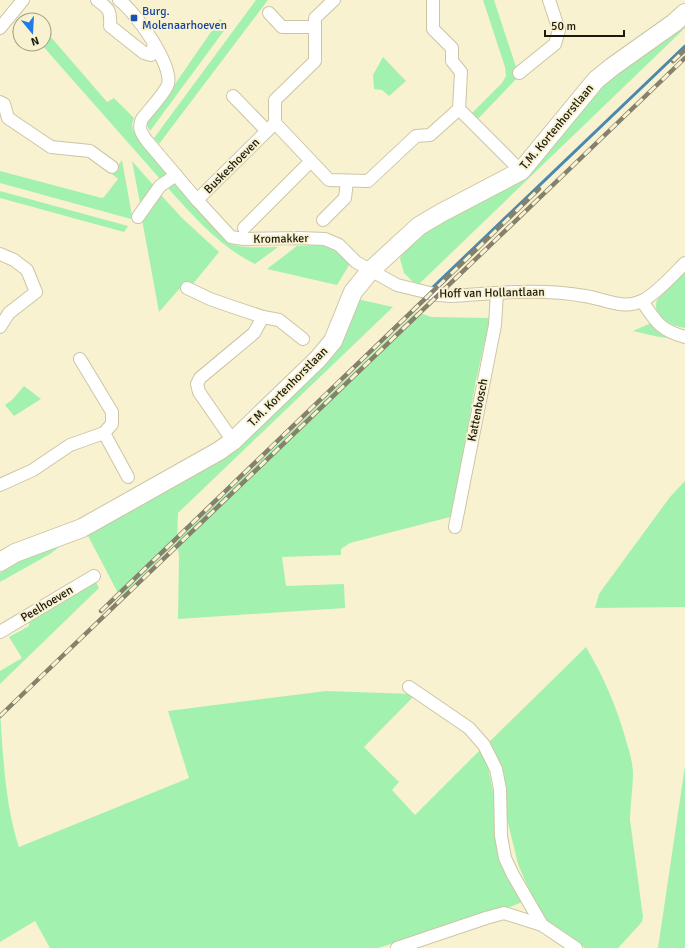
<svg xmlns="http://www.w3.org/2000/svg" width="685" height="948" font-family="Signika,sans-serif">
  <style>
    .green { fill: #a3f1af }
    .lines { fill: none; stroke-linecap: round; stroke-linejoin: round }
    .stream { stroke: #4a89ac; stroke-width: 3 }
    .street-casing { stroke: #ccc5a5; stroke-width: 14 }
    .secondary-casing { stroke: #ccc5a5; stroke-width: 20 }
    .street { stroke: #fff; stroke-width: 12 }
    .secondary { stroke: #fff; stroke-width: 18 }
    .rail-casing { stroke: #85816b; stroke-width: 4.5 }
    .rail { stroke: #f9f2d1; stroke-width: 3; stroke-dasharray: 9; stroke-linecap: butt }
    .transit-dot { fill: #1a4fb4; stroke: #f9f2d1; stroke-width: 1.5 }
    .labels { text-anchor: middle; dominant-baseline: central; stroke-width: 4; stroke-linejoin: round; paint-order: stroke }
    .transit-label { font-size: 12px; fill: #164399; stroke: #f9f2d1; text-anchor: start }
    .street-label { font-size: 12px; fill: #1c1a0e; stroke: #f9f2d1 }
  </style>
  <rect width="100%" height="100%" fill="#f9f2d1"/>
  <g class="green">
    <path d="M256,0h12l-109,144 -5,-6z"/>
    <path d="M483,0h11l25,76 -44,46 -6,-6 33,-33 4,-7 -1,-9z"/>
    <path d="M220,19l5,4 1,5 -76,103 -3,-6 2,-7 17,-21z"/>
    <path d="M685,21v7l-266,256 -7,-3 -8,-8 -4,-14 3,-8 23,-23 83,-42 91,-100z"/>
    <path d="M44,29l63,73 7,-4 20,20 -2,6 1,6 35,45 -7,5 -120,-136h3z"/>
    <path d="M383,57l23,24 -17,15 -7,-6 -8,-1 -1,-14z"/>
    <path d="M122,160l10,56 -1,3 -131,-36v-12l102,27 2,-1 14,-18 -6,-5z"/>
    <path d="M132,161l22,25 -14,17z"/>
    <path d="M174,183l54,60c15,6 34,4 50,4l-23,17c-35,-17 -62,-48 -88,-77z"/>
    <path d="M0,191l128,35 -4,6 -124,-34z"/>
    <path d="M161,195l21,23 37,34 -31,38 -7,-3 -22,25 -18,-98z"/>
    <path d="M318,245c14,2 22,9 33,17l-14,23 -70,-16 30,-23z"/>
    <path d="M685,272v56c-14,-2 -34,-12 -28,-28z"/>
    <path d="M357,299l36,8 -215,206 -1,28 239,-229 16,5 58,1 -15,67 -12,71 -13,61 -100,26 -9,6v6l-59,2 4,29 58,-2 1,24 -167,11 1,-63 -2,-14 -57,55 -34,-65 155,-94z"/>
    <path d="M651,323l27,16 -19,-2 -26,-6z"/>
    <path d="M24,386l17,13 -27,17 -9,-11 7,-5z"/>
    <path d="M685,481v126l-90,1 4,-14 5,-7 66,-90z"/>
    <path d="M67,541l-17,13 -50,28v-9l25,-15z"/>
    <path d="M94,578l5,10 -99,96v-13l22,-13 -13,-21 20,-11v-5l31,-18v-4z"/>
    <path d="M586,647c18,30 32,63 41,97 3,9 6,20 6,30 0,15 -3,31 -3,46l13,97 -1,5 -24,26h-33l-28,-20 -14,-4 -25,-60 -11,-45 -8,-39 -11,-37z"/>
    <path d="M326,691l87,3 2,1 -51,52 35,35 -7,8 23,25 65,-65 7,12 17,84 21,55 -20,8 -127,39h-328l-15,-27 -35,21v-231c3,43 5,95 19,136l170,-69 -21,-67z"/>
    <path d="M685,766v182h-27z"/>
  </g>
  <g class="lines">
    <path class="stream" d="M432,288l253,-242"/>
    <g class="street-casing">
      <g id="street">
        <path d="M97,0c12,9 14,10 13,26l34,27 7,2 3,-11"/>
        <path d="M119,0c16,11 54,65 49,84 -2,8 -20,27 -26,35 -4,9 -1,14 5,22l50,59 34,37 13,2 55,-1 26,1 14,6 17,17 41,23 41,10 14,1c44,-3 89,-8 133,0 20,3 37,14 57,5 13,-6 32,-27 43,-38"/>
        <path d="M334,0l-19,18v43l-40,39v23l54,57 39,1 48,-45 14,-1 29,-26 2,-37 -9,-11v-13l-19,-19v-29"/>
        <path d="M269,13l13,14h33"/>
        <path d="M0,28l23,-28"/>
        <path d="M519,73l36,-29 4,-14 -10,-30"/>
        <path d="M233,96l34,35"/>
        <path d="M0,102l4,2 4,14 43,29 39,4 22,16"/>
        <path d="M459,109l62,62"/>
        <path d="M197,200l78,-77"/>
        <path d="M138,217l22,-31 16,-11"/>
        <path d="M323,220l22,-22 2,-17"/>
        <path d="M244,228l67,-67"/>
        <path d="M0,254l14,6 13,10 9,22 -27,21 -9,14"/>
        <path d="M187,288l23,11 23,8 30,10 16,3 24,19"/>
        <path d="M642,301c14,21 18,29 43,36"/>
        <path d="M104,433l24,44"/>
        <path d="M233,441l-34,-49 -2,-8 3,-6 54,-45 9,-16"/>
        <path d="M0,485l33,-15 37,-25 34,-12 8,-9v-12l-32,-53"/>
        <path d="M455,527l40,-202 2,-32"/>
        <path d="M0,632l94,-56"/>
        <path d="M409,687l60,41 15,17 12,24 4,20 1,47 4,22 8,17 29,50"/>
        <path d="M397,948l89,-30 18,-5 38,12 34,23"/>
      </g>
    </g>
    <g class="secondary-casing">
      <path id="secondary" d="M0,562l15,-9 67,-25 137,-77 14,-10 85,-82 15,-18 20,-49 17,-21 49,-45 22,-13 80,-42 75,-91 16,-13 62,-44 11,-10"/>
    </g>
    <use href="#street" class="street"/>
    <use href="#secondary" class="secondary"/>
    <g class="rail-casing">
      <g id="rail">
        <path d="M673,61l12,-11"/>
        <path d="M101,611l438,-422"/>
        <path d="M0,716l685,-658"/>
      </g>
    </g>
    <use href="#rail" class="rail"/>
  </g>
  <rect class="transit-dot" x="130" y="14" width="8" height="8" rx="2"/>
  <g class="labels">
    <g class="transit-label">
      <text x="142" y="11">Burg.<tspan x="142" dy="14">Molenaarhoeven</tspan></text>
    </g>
    <g class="street-label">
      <text transform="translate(557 127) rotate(-50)">T.M. Kortenhorstlaan</text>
      <text transform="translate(232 166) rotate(-45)">Buskeshoeven</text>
      <text transform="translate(281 239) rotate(-1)">Kromakker</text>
      <text transform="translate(492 293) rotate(-1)">Hoff van Hollantlaan</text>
      <text transform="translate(288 387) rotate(-45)">T.M. Kortenhorstlaan</text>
      <text transform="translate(478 410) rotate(-79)">Kattenbosch</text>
      <text transform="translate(47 604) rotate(-31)">Peelhoeven</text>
    </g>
  </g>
  <g transform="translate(32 32) rotate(162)"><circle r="19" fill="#f9f2d1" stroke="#a19c83"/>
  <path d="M0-3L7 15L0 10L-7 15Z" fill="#1f7be5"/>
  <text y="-6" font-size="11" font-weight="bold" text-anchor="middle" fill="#1c1a0e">N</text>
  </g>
  <path d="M545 30v6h79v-6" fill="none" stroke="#1c1a0e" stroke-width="2"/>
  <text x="551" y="30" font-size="12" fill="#1c1a0e" stroke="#f9f2d1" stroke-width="3" paint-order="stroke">50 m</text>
</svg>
